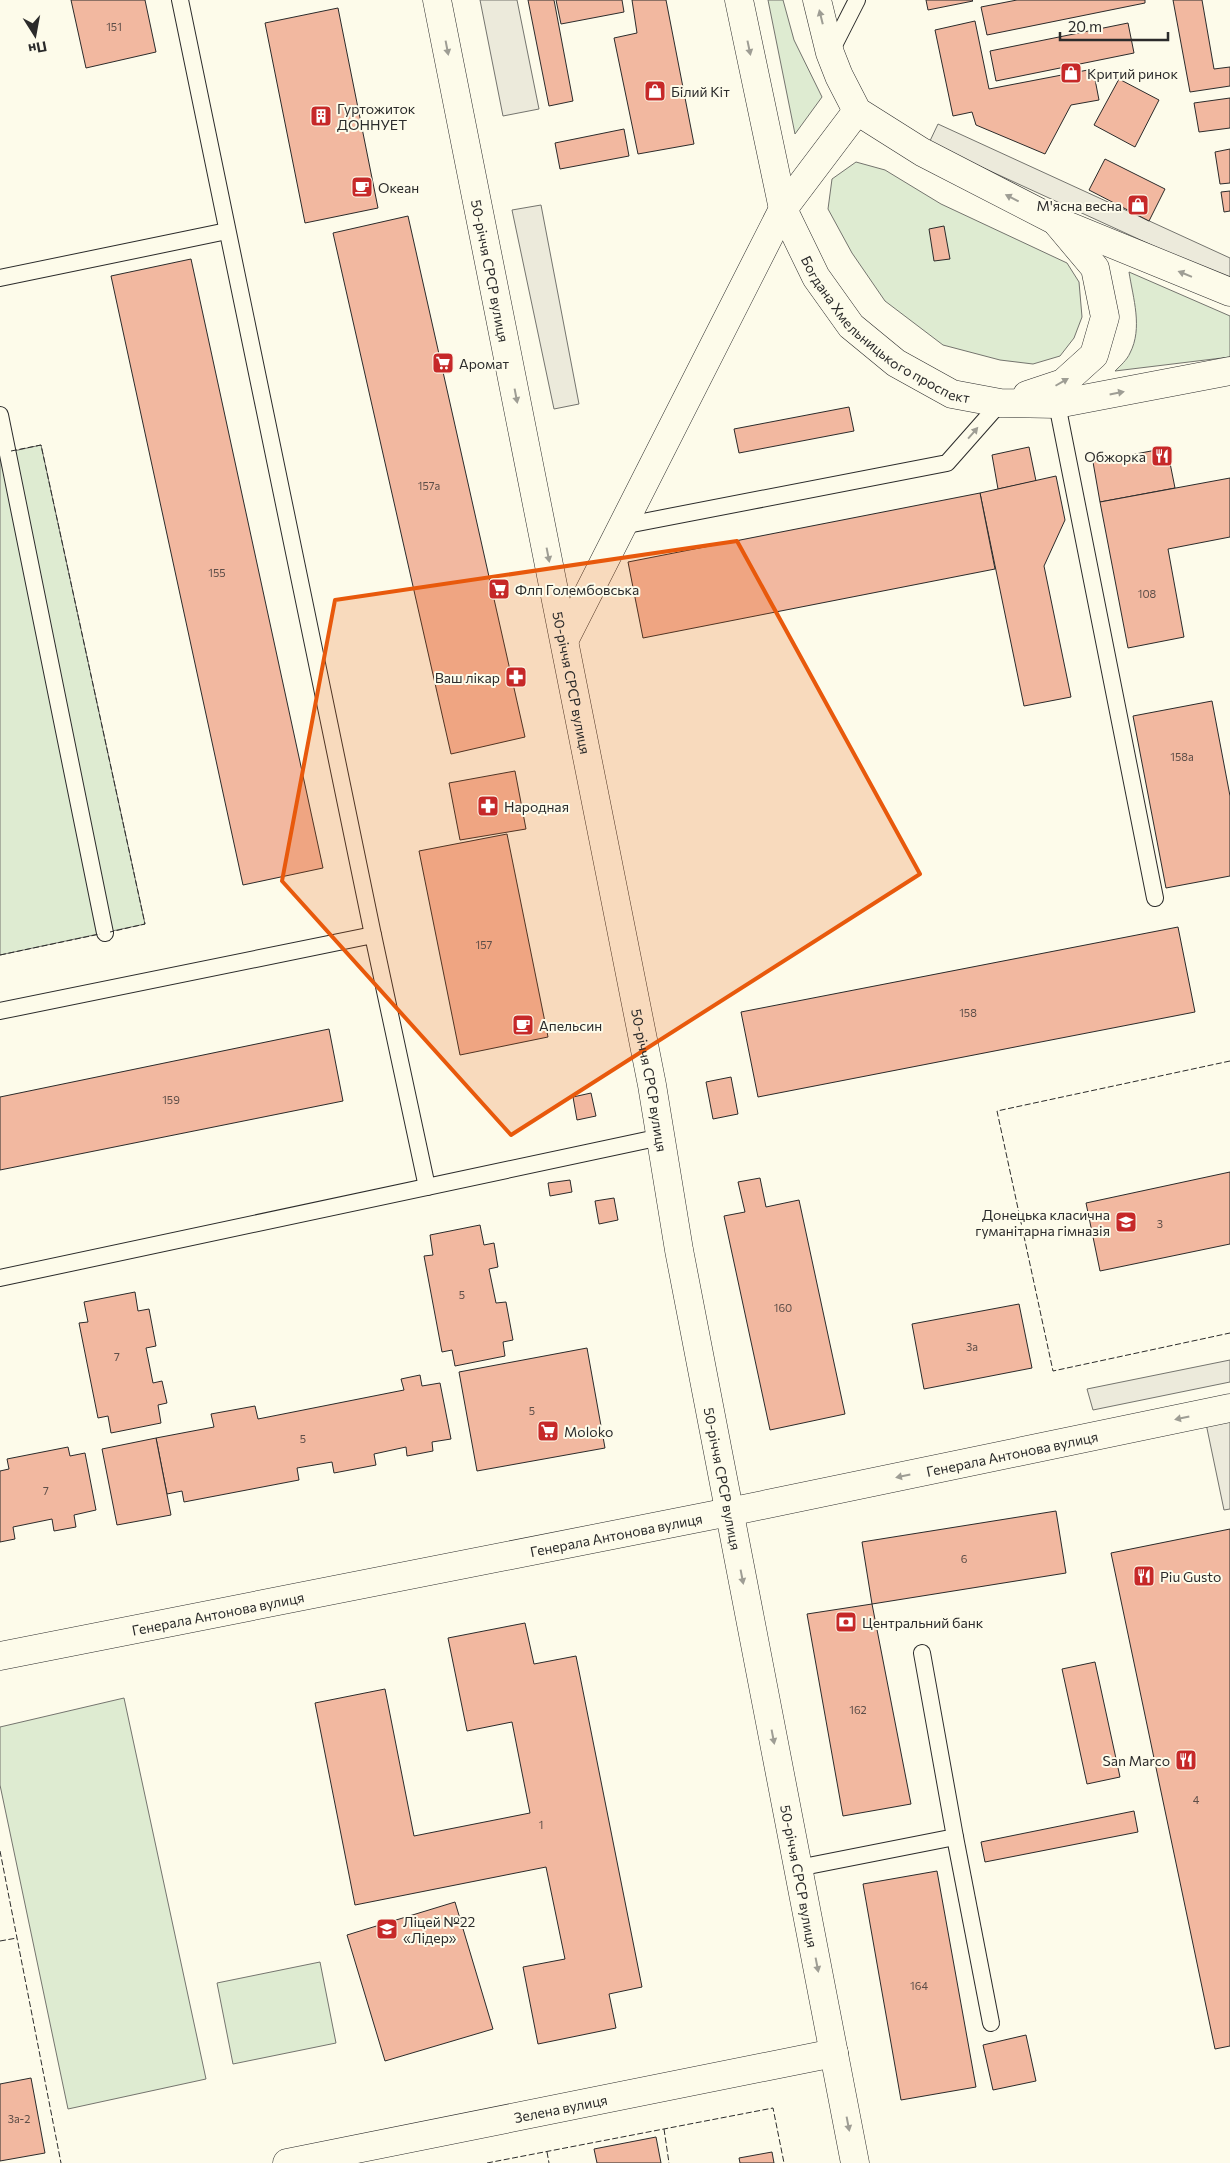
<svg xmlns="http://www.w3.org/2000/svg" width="1230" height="2163" font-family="Commissioner,sans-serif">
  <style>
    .green { fill: #deebd1; stroke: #74746e }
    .parking { fill: #eceadb; stroke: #74746e }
    .building { fill: #f2b8a0; stroke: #2b2b2b }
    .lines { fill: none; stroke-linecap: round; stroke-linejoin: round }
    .lane-casing { stroke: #2b2b2b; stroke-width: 18 }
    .street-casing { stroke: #2b2b2b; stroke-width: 29 }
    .secondary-casing { stroke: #2b2b2b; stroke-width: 29 }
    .lane { stroke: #fdfbea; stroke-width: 16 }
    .street { stroke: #fdfbea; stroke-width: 28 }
    .secondary { stroke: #fdfbea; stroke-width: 28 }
    .fence { stroke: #2b2b2b; stroke-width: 1; stroke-dasharray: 6 2.5; stroke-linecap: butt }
    .oneway { fill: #9e9d94 }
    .marked { fill: #e8590c; fill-opacity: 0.2; stroke: #e8590c; stroke-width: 4; stroke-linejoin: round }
    .labels { text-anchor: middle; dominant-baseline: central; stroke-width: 4; stroke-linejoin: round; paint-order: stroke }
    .number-label { font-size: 11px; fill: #5d4e48 }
    .poi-label { font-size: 14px; fill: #2b2b2b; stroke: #fdfbea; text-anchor: start }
    .street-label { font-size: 14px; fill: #2b2b2b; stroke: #fdfbea }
  </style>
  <rect width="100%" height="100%" fill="#fdfbea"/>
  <g class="green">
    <path d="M768,0h15l11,40 28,57 -27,37z"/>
    <path d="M856,162l29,8 56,34 126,59 12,19 3,35 -8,21 -14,18 -27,8 -33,-4 -57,-15 -58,-44 -33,-48 -24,-44 4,-30z"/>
    <path d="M1129,272l101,44v41l-115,14c5,-5 12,-11 15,-18 13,-25 3,-55 -1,-81z"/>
    <path d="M41,445l104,479 -145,31v-501z"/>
    <path d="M124,1698l82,381 -138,30 -68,-324v-58z"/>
    <path d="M320,1962l16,81 -103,21 -16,-81z"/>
  </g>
  <g class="parking">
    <path d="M480,0h37l22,109 -36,7z"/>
    <path d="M938,124l292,134v23l-301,-138z"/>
    <path d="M541,205l38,199 -25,5 -42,-199z"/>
    <path d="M1230,1360v22l-137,28 -6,-21z"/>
    <path d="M1230,1408v101l-6,1 -20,-96z"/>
  </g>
  <g class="building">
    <path d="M71,0h74l11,52 -70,16z"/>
    <path d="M528,0h26l19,101 -24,5z"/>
    <path d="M556,0h66l2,12 -63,12z"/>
    <path d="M632,0h34l28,144 -56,10 -24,-116 23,-5z"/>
    <path d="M926,0h46l1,1 -45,9z"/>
    <path d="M1017,0h128v3l-158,32 -6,-28z"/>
    <path d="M1173,0h29l12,69 16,-2v19l-40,6z"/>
    <path d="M338,8l40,200 -73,15 -40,-200z"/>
    <path d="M975,21l14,68 104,-20 6,31 -28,5 -26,49 -69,-29 -4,-13 -19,4 -18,-86z"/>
    <path d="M1128,23l6,30 -138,28 -6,-30z"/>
    <path d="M1119,79l40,21 -24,47 -41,-22z"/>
    <path d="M1230,98v30l-31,4 -5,-29z"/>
    <path d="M624,129l5,27 -69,13 -5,-26z"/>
    <path d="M1230,149v34l-10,1 -5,-32z"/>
    <path d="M1105,159l60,30 -16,32 -60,-31z"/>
    <path d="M1230,191v20l-6,1 -3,-20z"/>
    <path d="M408,216l117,521 -74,17 -118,-521z"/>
    <path d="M944,226l6,33 -16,2 -5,-32z"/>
    <path d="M191,259l132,609 -80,17 -132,-609z"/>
    <path d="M849,407l5,24 -115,22 -5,-24z"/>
    <path d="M1029,447l7,34 -38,8 -6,-34z"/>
    <path d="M1167,448l8,40 -75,14 -7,-40z"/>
    <path d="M1056,476l9,44 -21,46 27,131 -47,9 -44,-213z"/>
    <path d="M1230,478v59l-62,12 16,88 -56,11 -28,-146z"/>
    <path d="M980,493l15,76 -352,69 -15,-76z"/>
    <path d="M1212,701l18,95v80l-64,12 -33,-172z"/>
    <path d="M515,771l11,58 -66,11 -11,-57z"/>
    <path d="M507,834l41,203 -88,18 -41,-204z"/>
    <path d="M1178,927l17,85 -437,85 -17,-85z"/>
    <path d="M329,1029l14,72 -343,69v-73z"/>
    <path d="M731,1077l7,37 -25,5 -7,-37z"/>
    <path d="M591,1093l5,23 -19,4 -4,-23z"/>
    <path d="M1230,1172v72l-130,27 -14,-68z"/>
    <path d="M760,1178l6,29 33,-7 46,214 -75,16 -46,-214 21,-4 -7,-30z"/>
    <path d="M570,1180l2,12 -22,4 -2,-13z"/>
    <path d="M614,1198l4,22 -19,4 -4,-23z"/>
    <path d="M480,1225l4,20 10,-2 4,24 -9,2 7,34 10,-1 7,38 -10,2 2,14 -50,10 -3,-16 -10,2 -18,-96 9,-1 -3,-20z"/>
    <path d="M135,1292l3,19 11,-2 7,37 -10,2 7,35 9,-2 5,22 -9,2 3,18 -50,10 -3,-17 -10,2 -19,-95 9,-1 -4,-20z"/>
    <path d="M1019,1304l13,64 -108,21 -12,-65z"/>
    <path d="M587,1348l18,100 -128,23 -18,-99z"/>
    <path d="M420,1375l2,11 18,-3 11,56 -19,3 1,9 -26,5 -1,-9 -32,7 2,11 -42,8 -2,-11 -35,6 2,12 -115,22 -2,-11 -15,3 -11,-56 58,-11 -3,-13 44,-8 3,13 146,-29 -3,-11z"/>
    <path d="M156,1438l15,77 -54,10 -15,-76z"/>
    <path d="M68,1447l2,9 15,-3 11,57 -22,5 2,12 -22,4 -2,-12 -39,8 2,12 -15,3v-71l9,-2 -2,-10z"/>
    <path d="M1056,1511l10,62 -194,31 -10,-62z"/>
    <path d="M1230,1529v517l-15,3 -104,-496z"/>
    <path d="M872,1604l39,200 -68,12 -36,-202z"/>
    <path d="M525,1623l9,41 42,-8 66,331 -33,7 7,34 -78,16 -15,-77 42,-8 -19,-92 -191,38 -40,-202 70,-14 29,147 116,-23 -18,-91 -45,9 -19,-93z"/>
    <path d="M1095,1662l25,115 -33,7 -25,-115z"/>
    <path d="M1134,1811l4,21 -153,30 -4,-20z"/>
    <path d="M937,1871l39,216 -75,13 -38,-216z"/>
    <path d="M455,1902l38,127 -108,32 -38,-126z"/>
    <path d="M1026,2035l10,46 -43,9 -10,-45z"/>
    <path d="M31,2078l14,75 -45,8v-77z"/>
    <path d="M656,2137l5,26h-64l-3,-14z"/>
    <path d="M772,2152l2,11h-34l-1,-5z"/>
  </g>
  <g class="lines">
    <g class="lane-casing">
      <g id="lane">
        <path d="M180,0l193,935"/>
        <path d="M830,53l27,-53"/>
        <path d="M0,278l227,-47"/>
        <path d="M1057,404l98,494"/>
        <path d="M0,415l105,518"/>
        <path d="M622,526l325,-63 53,-60"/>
        <path d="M0,1011l373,-76 54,252"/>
        <path d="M0,1278l661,-141"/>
        <path d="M955,1837l36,186"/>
        <path d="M798,1868l157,-31 -33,-184"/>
      </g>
    </g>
    <g class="street-casing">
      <g id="street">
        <path id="s1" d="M0,1656l729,-144"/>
        <path id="s2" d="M287,2163l547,-110"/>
      </g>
    </g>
    <g class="secondary-casing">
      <g id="secondary">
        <path id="s3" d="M437,0l215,1085 27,165 176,913"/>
        <path id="s4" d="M739,0l44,209 33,68 35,49 45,37 56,31 48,9 57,1 173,-33"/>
        <path d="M817,0l13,53 9,23 18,35 65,41 134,69 174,71"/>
        <path d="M1027,395l36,-12 31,-28 11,-38 -10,-49 -37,-44"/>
        <path d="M565,639l218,-430 74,-98"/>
        <path id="s5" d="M729,1512l501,-104"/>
      </g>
    </g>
    <use href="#lane" class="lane"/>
    <use href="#street" class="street"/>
    <use href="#secondary" class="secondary"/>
    <g class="fence">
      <path d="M11,451l30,-6 104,479 -35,8"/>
      <path d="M0,955l100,-21"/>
      <path d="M1230,1061l-233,50 56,260 177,-38"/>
      <path d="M0,1851l61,312"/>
      <path d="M0,1941l17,-3"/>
      <path d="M664,2129l5,34"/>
      <path d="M547,2152l2,11"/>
      <path d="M487,2163l286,-55 11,55"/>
    </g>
  </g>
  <defs><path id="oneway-solid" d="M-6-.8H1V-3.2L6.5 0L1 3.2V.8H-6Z" transform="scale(1.25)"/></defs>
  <g class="oneway">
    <use href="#oneway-solid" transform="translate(821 17) rotate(-104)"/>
    <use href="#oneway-solid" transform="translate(447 48) rotate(79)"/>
    <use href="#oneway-solid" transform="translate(749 48) rotate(78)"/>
    <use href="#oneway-solid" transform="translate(1012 198) rotate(-153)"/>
    <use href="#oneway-solid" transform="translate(1185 274) rotate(-158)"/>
    <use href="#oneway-solid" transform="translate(1062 382) rotate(-30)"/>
    <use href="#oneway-solid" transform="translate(1117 393) rotate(-11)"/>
    <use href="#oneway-solid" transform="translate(516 396) rotate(79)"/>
    <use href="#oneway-solid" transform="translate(973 433) rotate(-49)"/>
    <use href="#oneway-solid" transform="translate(548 555) rotate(79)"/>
    <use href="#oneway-solid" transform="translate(1182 1418) rotate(168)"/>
    <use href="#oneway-solid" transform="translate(903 1476) rotate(168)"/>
    <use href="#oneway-solid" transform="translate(742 1577) rotate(79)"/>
    <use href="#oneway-solid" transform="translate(773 1737) rotate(79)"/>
    <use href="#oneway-solid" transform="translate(817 1965) rotate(79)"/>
    <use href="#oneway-solid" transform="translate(848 2124) rotate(79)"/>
  </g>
  <path class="marked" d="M737,541l183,333 -409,261 -229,-254 53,-281z"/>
  <defs>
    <g id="shop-square" transform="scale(1.125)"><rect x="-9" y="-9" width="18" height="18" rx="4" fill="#c62828" stroke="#fdfbea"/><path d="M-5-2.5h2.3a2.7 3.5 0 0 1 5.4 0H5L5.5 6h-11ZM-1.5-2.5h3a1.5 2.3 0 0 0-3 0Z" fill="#fff"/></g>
    <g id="building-square" transform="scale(1.125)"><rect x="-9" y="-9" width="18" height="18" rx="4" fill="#c62828" stroke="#fdfbea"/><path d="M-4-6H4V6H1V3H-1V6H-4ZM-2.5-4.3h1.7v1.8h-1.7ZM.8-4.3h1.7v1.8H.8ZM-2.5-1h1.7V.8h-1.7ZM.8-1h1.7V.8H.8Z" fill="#fff"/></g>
    <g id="cafe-square" transform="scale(1.125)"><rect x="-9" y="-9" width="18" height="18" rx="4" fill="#c62828" stroke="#fdfbea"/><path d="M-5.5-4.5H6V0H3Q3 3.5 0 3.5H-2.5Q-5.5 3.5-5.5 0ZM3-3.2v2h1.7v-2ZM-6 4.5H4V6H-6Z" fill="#fff"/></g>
    <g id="supermarket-square" transform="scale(1.125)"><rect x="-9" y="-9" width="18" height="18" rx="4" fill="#c62828" stroke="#fdfbea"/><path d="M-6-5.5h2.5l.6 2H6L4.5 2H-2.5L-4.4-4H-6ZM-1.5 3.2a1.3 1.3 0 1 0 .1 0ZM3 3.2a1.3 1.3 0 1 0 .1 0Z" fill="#fff"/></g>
    <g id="restaurant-square" transform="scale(1.125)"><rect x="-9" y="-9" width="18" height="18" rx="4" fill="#c62828" stroke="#fdfbea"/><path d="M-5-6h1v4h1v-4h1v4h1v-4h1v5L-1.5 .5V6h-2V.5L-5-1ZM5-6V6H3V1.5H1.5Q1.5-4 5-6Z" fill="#fff"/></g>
    <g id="pharmacy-square" transform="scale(1.125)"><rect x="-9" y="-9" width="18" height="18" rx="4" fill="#c62828" stroke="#fdfbea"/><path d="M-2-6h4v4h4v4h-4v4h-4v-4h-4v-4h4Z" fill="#fff"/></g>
    <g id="school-square" transform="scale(1.125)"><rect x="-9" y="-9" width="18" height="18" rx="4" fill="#c62828" stroke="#fdfbea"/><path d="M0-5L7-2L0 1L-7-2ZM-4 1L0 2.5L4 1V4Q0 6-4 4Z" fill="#fff"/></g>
    <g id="bank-square" transform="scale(1.125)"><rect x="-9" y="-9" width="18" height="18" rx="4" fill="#c62828" stroke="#fdfbea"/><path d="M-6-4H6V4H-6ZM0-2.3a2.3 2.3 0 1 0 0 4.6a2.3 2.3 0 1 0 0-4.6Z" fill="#fff"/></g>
  </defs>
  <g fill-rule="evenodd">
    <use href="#shop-square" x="1071" y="73"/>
    <use href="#shop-square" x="655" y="91"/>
    <use href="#building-square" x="321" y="116"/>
    <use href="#cafe-square" x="362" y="187"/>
    <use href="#shop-square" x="1138" y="205"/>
    <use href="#supermarket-square" x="443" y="363"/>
    <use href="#restaurant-square" x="1162" y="456"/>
    <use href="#supermarket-square" x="499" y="589"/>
    <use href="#pharmacy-square" x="516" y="677"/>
    <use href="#pharmacy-square" x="488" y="806"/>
    <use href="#cafe-square" x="523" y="1025"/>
    <use href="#school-square" x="1126" y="1222"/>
    <use href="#supermarket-square" x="548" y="1431"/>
    <use href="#restaurant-square" x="1144" y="1576"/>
    <use href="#bank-square" x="846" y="1622"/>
    <use href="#restaurant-square" x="1186" y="1760"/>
    <use href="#school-square" x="387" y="1929"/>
  </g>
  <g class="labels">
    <g class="number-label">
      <text x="114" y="26">151</text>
      <text x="429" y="485">157а</text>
      <text x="217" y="572">155</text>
      <text x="1147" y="593">108</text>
      <text x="1182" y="756">158а</text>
      <text x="484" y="944">157</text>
      <text x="968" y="1012">158</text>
      <text x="171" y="1099">159</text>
      <text x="1160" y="1223">3</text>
      <text x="462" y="1294">5</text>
      <text x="783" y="1307">160</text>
      <text x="972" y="1346">3а</text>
      <text x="117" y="1356">7</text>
      <text x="532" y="1410">5</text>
      <text x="303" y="1438">5</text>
      <text x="46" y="1490">7</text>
      <text x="964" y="1558">6</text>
      <text x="858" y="1709">162</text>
      <text x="1196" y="1799">4</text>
      <text x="541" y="1824">1</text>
      <text x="919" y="1985">164</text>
      <text x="19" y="2118">3а-2</text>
    </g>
    <g class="poi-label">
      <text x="1087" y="73">Критий ринок</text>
      <text x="671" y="91">Білий Кіт</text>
      <text x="337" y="108">Гуртожиток<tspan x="337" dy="16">ДОННУЕТ</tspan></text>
      <text x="378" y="187">Океан</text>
      <text x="1122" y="205" text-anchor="end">М'ясна весна</text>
      <text x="459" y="363">Аромат</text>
      <text x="1146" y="456" text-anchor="end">Обжорка</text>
      <text x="515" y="589">Флп Голембовська</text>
      <text x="500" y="677" text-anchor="end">Ваш лікар</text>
      <text x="504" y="806">Народная</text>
      <text x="539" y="1025">Апельсин</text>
      <text x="1110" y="1214" text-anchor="end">Донецька класична<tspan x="1110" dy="16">гуманітарна гімназія</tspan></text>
      <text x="564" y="1431">Moloko</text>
      <text x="1160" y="1576">Piu Gusto</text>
      <text x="862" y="1622">Центральний банк</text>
      <text x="1170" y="1760" text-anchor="end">San Marco</text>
      <text x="403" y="1921">Ліцей №22<tspan x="403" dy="16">«Лідер»</tspan></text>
    </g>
    <g class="street-label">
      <text stroke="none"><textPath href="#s3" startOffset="276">50-річчя СРСР вулиця</textPath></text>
      <text stroke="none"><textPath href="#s4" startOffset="378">Богдана Хмельницького проспект</textPath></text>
      <text stroke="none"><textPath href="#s3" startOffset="696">50-річчя СРСР вулиця</textPath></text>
      <text stroke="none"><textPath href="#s3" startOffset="1101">50-річчя СРСР вулиця</textPath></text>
      <text stroke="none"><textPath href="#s5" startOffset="289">Генерала Антонова вулиця</textPath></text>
      <text stroke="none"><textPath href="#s3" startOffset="1506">50-річчя СРСР вулиця</textPath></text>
      <text stroke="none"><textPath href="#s1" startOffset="628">Генерала Антонова вулиця</textPath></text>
      <text stroke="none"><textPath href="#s1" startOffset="222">Генерала Антонова вулиця</textPath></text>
      <text stroke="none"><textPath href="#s3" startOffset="1911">50-річчя СРСР вулиця</textPath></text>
      <text stroke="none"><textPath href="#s2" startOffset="279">Зелена вулиця</textPath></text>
    </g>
  </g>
  <g transform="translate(35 35) rotate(169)" stroke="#fdfbea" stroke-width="4" paint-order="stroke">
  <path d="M0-4L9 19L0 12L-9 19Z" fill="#2b2b2b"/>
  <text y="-8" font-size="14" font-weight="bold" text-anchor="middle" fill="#2b2b2b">Пн</text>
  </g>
  <path d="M1060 32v8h108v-8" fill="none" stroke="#2b2b2b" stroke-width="2.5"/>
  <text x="1068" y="32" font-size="15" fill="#2b2b2b" stroke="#fdfbea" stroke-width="4" paint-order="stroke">20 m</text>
</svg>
